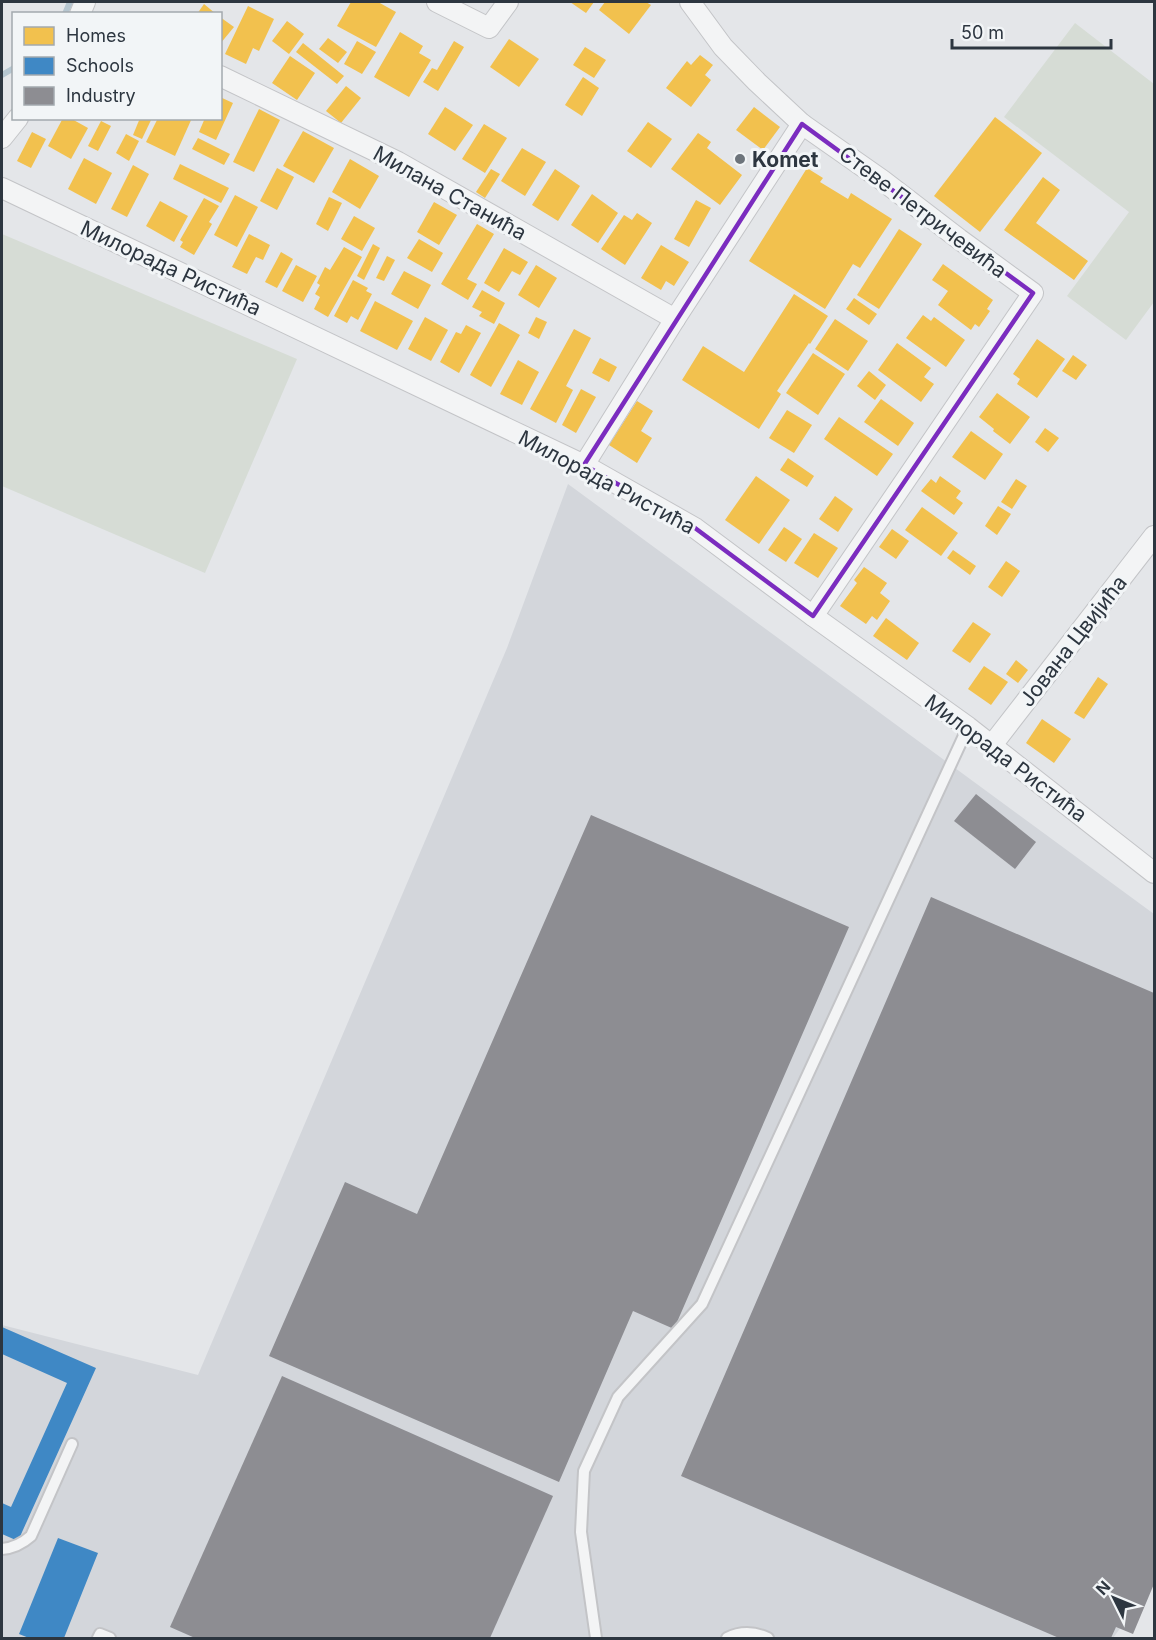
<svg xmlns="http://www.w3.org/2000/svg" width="1156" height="1640" font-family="Inter,sans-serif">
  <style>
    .built { fill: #d3d6db }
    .green { fill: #d6dcd5 }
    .homes { fill: #f2c14e }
    .schools { fill: #3f88c5 }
    .industry { fill: #8d8d92 }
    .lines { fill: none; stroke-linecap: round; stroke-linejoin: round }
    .stream { stroke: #b6c6d0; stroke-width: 6 }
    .lane-casing { stroke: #c3c4c7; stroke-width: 14 }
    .street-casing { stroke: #c3c4c7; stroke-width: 22 }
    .lane { stroke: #f3f4f5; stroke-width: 10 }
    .street { stroke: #f3f4f5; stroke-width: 20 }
    .marked { fill: none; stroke: #7b2cbf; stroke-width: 4.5; stroke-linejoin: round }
    .poi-dot { fill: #6d747b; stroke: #f2f5f7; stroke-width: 2 }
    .labels { text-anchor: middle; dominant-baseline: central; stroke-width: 6; stroke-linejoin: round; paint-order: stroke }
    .poi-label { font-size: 21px; font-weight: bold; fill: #2d3640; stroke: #f2f5f7; text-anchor: start }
    .street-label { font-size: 21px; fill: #2d3640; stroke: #f2f5f7 }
  </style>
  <rect width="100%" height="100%" fill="#e4e6e9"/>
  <path class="built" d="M568,484l586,430v668l-41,56h-1111v-313l196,50 309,-727z"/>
  <g class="green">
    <path d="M1075,23l79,61v218l-28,38 -59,-44 62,-84 -125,-95z"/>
    <path d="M2,234l295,125 -92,214 -203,-87z"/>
  </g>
  <g class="homes">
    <path d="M351,2h27l18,10 -20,35 -39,-21z"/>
    <path d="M570,2h24l-8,11z"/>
    <path d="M605,2h41l5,3 -22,29 -30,-24z"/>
    <path d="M204,4l12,10h-19z"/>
    <path d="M248,6l26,13 -15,32 -6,-3 -7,16 -21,-10z"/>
    <path d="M220,17l14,10 -14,17z"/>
    <path d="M287,21l17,13 -15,20 -17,-13z"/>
    <path d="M400,32l23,14 -4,7 12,7 -22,37 -35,-20z"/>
    <path d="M328,38l19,14 -9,11 -19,-14z"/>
    <path d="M509,39l30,20 -20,28 -29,-20z"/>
    <path d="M357,41l19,11 -14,22 -18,-10z"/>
    <path d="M454,41l10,6 -26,44 -15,-9 9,-14 5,2z"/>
    <path d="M303,43l41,33 -7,8 -41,-32z"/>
    <path d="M585,47l21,13 -12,18 -21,-13z"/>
    <path d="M700,55l13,10 -8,10 6,5 -20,27 -25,-19 21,-27 4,4z"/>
    <path d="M290,56l25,17 -18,27 -25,-17z"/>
    <path d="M583,77l16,11 -17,28 -17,-11z"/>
    <path d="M346,86l15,12 -20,25 -15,-12z"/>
    <path d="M220,97l13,6 -17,37 -17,-8 6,-14h15z"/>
    <path d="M445,107l28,18 -18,26 -27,-17z"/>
    <path d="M754,107l26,20 -17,23 -27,-20z"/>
    <path d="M259,109l21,11 -26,52 -21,-10z"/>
    <path d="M995,117l47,36 -62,79 -46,-36z"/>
    <path d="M63,118h7l18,10 -17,31 -23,-13z"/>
    <path d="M140,118h12l-10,21 -9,-4z"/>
    <path d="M158,118h34l-17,38 -29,-14z"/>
    <path d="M101,121l10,5 -13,25 -10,-5z"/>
    <path d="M648,122l24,17 -21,29 -24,-17z"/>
    <path d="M484,124l23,14 -22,35 -23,-14z"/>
    <path d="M303,131l31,17 -20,35 -31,-17z"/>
    <path d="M32,132l14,7 -15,29 -14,-7z"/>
    <path d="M698,133l13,9 -4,6 35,27 -22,30 -49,-36z"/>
    <path d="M126,134l13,7 -10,20 -13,-8z"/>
    <path d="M198,138l32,16 -6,11 -32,-16z"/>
    <path d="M522,148l24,14 -21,34 -24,-15z"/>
    <path d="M84,158l28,15 -16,31 -28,-15z"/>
    <path d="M350,159l29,17 -19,33 -28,-17z"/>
    <path d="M180,164l49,24 -8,15 -48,-24z"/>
    <path d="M133,165l16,9 -22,43 -16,-8z"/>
    <path d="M277,168l17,9 -17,33 -17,-9z"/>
    <path d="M807,168l16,10 -3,4 28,17 3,-6 41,26 -32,49 -7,-4 -28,45 -76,-48z"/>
    <path d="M491,169l9,5 -15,24 -9,-6z"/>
    <path d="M555,169l25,17 -22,35 -26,-16z"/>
    <path d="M1043,177l17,13 -24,33 52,38 -14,19 -70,-50z"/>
    <path d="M592,194l26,19 -20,30 -27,-18z"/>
    <path d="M235,195l23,12 -21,40 -23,-12z"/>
    <path d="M329,197l13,6 -14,28 -12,-7z"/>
    <path d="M204,198l15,8 -10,16 3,2 -18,31 -14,-8 3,-5 -3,-2z"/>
    <path d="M696,200l15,8 -22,39 -15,-8z"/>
    <path d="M160,201l28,15 -14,26 -28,-16z"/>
    <path d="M434,202l23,13 -18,30 -22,-13z"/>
    <path d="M637,213l15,10 -27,42 -24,-16 23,-34 8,5z"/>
    <path d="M354,216l21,12 -13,23 -21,-12z"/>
    <path d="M477,224l17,10 -27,45 10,5 -9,16 -27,-16z"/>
    <path d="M899,229l23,15 -43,65 -22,-14z"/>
    <path d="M249,234l21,11 -7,15 -7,-3 -9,17 -15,-7z"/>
    <path d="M419,239l24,14 -11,19 -25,-14z"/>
    <path d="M373,244l7,4 -16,32 -7,-4z"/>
    <path d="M661,245l28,17 -15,24 -8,-5 -5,9 -20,-12z"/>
    <path d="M344,247l18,10 -34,60 -14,-8 6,-12 -5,-3 5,-9 -3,-2 8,-16 5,3z"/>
    <path d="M504,248l24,14 -8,13 -8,-4 -13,21 -15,-9z"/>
    <path d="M281,252l12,7 -16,29 -12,-6z"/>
    <path d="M387,256l8,4 -11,21 -8,-3z"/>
    <path d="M943,264l50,36 -6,9 3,2 -11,16 -4,-3 -4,6 -33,-25 10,-14 -16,-11z"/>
    <path d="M296,265l21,11 -14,26 -21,-11z"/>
    <path d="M536,265l21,13 -18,30 -21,-13z"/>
    <path d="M404,271l27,14 -13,24 -27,-15z"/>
    <path d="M353,280l15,8 -2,3 6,3 -14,26 -7,-4 -4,7 -13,-7z"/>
    <path d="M482,290l23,13 -11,21 -15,-8 3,-4 -10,-5z"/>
    <path d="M794,294l34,22 -18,28 -1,-1 -32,48 4,3 -22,35 -77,-49 21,-34 41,26z"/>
    <path d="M854,298l23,16 -8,11 -23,-16z"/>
    <path d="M375,301l38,20 -16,29 -37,-19z"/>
    <path d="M923,315l8,6 3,-4 31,23 -19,27 -40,-29z"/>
    <path d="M425,317l23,13 -17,31 -23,-12z"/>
    <path d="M536,317l11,5 -8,17 -11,-6z"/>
    <path d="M835,319l33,22 -20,30 -33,-22z"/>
    <path d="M499,323l21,12 -29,52 -21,-12z"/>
    <path d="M466,325l15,8 -22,40 -19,-11 16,-30 5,2z"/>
    <path d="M574,329l17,9 -25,48 7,4 -17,33 -26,-14z"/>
    <path d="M1037,339l28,20 -28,39 -20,-14 3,-5 -7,-5z"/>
    <path d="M897,343l34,25 -7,9 10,7 -13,18 -43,-32z"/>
    <path d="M813,353l32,21 -27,41 -32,-22z"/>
    <path d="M1073,355l14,10 -11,15 -14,-9z"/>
    <path d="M600,358l17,9 -8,15 -17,-9z"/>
    <path d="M518,360l21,12 -17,33 -22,-11z"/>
    <path d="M869,371l17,14 -11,15 -18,-14z"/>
    <path d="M581,389l15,8 -20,36 -14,-8z"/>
    <path d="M997,393l33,24 -20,27 -17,-13 1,-2 -15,-12z"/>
    <path d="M881,399l33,24 -16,23 -34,-24z"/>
    <path d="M637,401l16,10 -12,20 11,7 -15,25 -28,-18z"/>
    <path d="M787,410l25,15 -18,28 -25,-15z"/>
    <path d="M839,417l54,37 -16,22 -53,-37z"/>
    <path d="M1045,428l14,10 -11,14 -13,-10z"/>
    <path d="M971,431l32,23 -18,26 -33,-23z"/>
    <path d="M788,458l26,18 -7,11 -27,-17z"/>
    <path d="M756,476l34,24 -31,44 -34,-24z"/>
    <path d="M940,476l21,15 -5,7 7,5 -9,12 -33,-24 10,-12 5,4z"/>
    <path d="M1016,479l11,7 -15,23 -11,-7z"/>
    <path d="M835,496l18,13 -15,23 -19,-13z"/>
    <path d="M998,506l13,8 -14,21 -12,-9z"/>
    <path d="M922,507l36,26 -17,23 -36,-26z"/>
    <path d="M784,527l18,12 -16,23 -18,-12z"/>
    <path d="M892,529l17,12 -13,18 -17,-12z"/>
    <path d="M814,533l24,15 -20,30 -24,-15z"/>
    <path d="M953,550l23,16 -6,9 -23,-17z"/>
    <path d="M1006,561l14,10 -18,26 -14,-10z"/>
    <path d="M864,567l23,16 -7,10 10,8 -13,19 -5,-4 -6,8 -26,-18 17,-23 -3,-3z"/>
    <path d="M886,618l33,25 -12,17 -34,-24z"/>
    <path d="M973,622l18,12 -21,29 -18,-12z"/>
    <path d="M1016,660l12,10 -10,13 -12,-9z"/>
    <path d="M984,666l24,16 -17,23 -23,-16z"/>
    <path d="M1098,677l10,7 -24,35 -10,-6z"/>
    <path d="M1042,719l29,20 -17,24 -28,-20z"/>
  </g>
  <g class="schools">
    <path d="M2,1327l94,41 -78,173 -16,-7v-31l9,4 56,-124 -65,-29z"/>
    <path d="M58,1538l40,15 -34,85h-35l-10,-4z"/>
  </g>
  <g class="industry">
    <path d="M976,794l60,48 -21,27 -61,-48z"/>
    <path d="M591,815l258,112 -175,402 -41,-18 -74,171 -290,-126 76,-174 72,32z"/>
    <path d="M931,897l223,96v591l-21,50 -17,-7 -5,11h-52l-378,-162z"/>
    <path d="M282,1376l271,120 -63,142h-295l-25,-11z"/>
  </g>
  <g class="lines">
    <g class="stream">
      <path d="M65,14l5,-12"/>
      <path d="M2,75l12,-7"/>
    </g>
    <g class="lane-casing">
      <g id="lane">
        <path d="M2,1549c12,-1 20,-5 29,-13l41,-92"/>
        <path d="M98,1638l2,-4 10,4"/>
        <path d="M596,1638l-15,-106 3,-61 34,-74 84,-93 266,-577"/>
        <path d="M727,1638c14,-7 28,-6 41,0"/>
      </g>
    </g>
    <g class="street-casing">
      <g id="street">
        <path d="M437,2l52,26 19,-26"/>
        <path d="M690,2l33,45 34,35 45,42 80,56 77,59 74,54 -220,323"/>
        <path d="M80,14l5,-12"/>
        <path d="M220,76l178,86 277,157"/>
        <path d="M2,138l16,-20"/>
        <path d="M2,188l582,277 111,63 118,88 155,111 186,146"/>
        <path d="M584,465l91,-146 127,-195"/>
        <path d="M992,745l162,-209"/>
      </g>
    </g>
    <use href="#lane" class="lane"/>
    <use href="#street" class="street"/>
  </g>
  <path class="marked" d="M802,124l231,169 -220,323 -118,-88 -111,-63z"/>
  <circle class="poi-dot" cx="740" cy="159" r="6"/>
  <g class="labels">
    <g class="poi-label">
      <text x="752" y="159">Komet</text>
    </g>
    <g class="street-label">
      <text transform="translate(450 193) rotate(29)">Милана Станића</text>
      <text transform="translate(923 212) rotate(37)">Стеве Петричевића</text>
      <text transform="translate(171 268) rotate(25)">Милорада Ристића</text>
      <text transform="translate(607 482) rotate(28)">Милорада Ристића</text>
      <text transform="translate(1073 641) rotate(-52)">Јована Цвијића</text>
      <text transform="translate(1006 758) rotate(37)">Милорада Ристића</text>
    </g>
  </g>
  <rect width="1156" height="1640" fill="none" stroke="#2d3640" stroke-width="6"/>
  <rect x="12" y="12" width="210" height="108" fill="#f2f5f7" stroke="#a3a9ae" stroke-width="1.5"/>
  <rect x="24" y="27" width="30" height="18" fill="#f2c14e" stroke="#a3a9ae" stroke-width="1.5"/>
  <text x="66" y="42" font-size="18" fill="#2d3640">Homes</text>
  <rect x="24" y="57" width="30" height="18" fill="#3f88c5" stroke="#a3a9ae" stroke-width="1.5"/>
  <text x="66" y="72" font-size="18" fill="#2d3640">Schools</text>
  <rect x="24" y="87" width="30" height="18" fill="#8d8d92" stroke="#a3a9ae" stroke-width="1.5"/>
  <text x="66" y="102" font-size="18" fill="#2d3640">Industry</text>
  <g transform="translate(1114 1598) rotate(313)" stroke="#f2f5f7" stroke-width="4.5" paint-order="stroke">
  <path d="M0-4.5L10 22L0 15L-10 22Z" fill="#2d3640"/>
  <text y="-9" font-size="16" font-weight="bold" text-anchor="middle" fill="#2d3640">N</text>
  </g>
  <path d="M952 39v9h159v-9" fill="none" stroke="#2d3640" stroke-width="3"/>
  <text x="961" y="39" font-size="18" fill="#2d3640" stroke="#f2f5f7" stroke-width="4.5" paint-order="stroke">50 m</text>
</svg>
